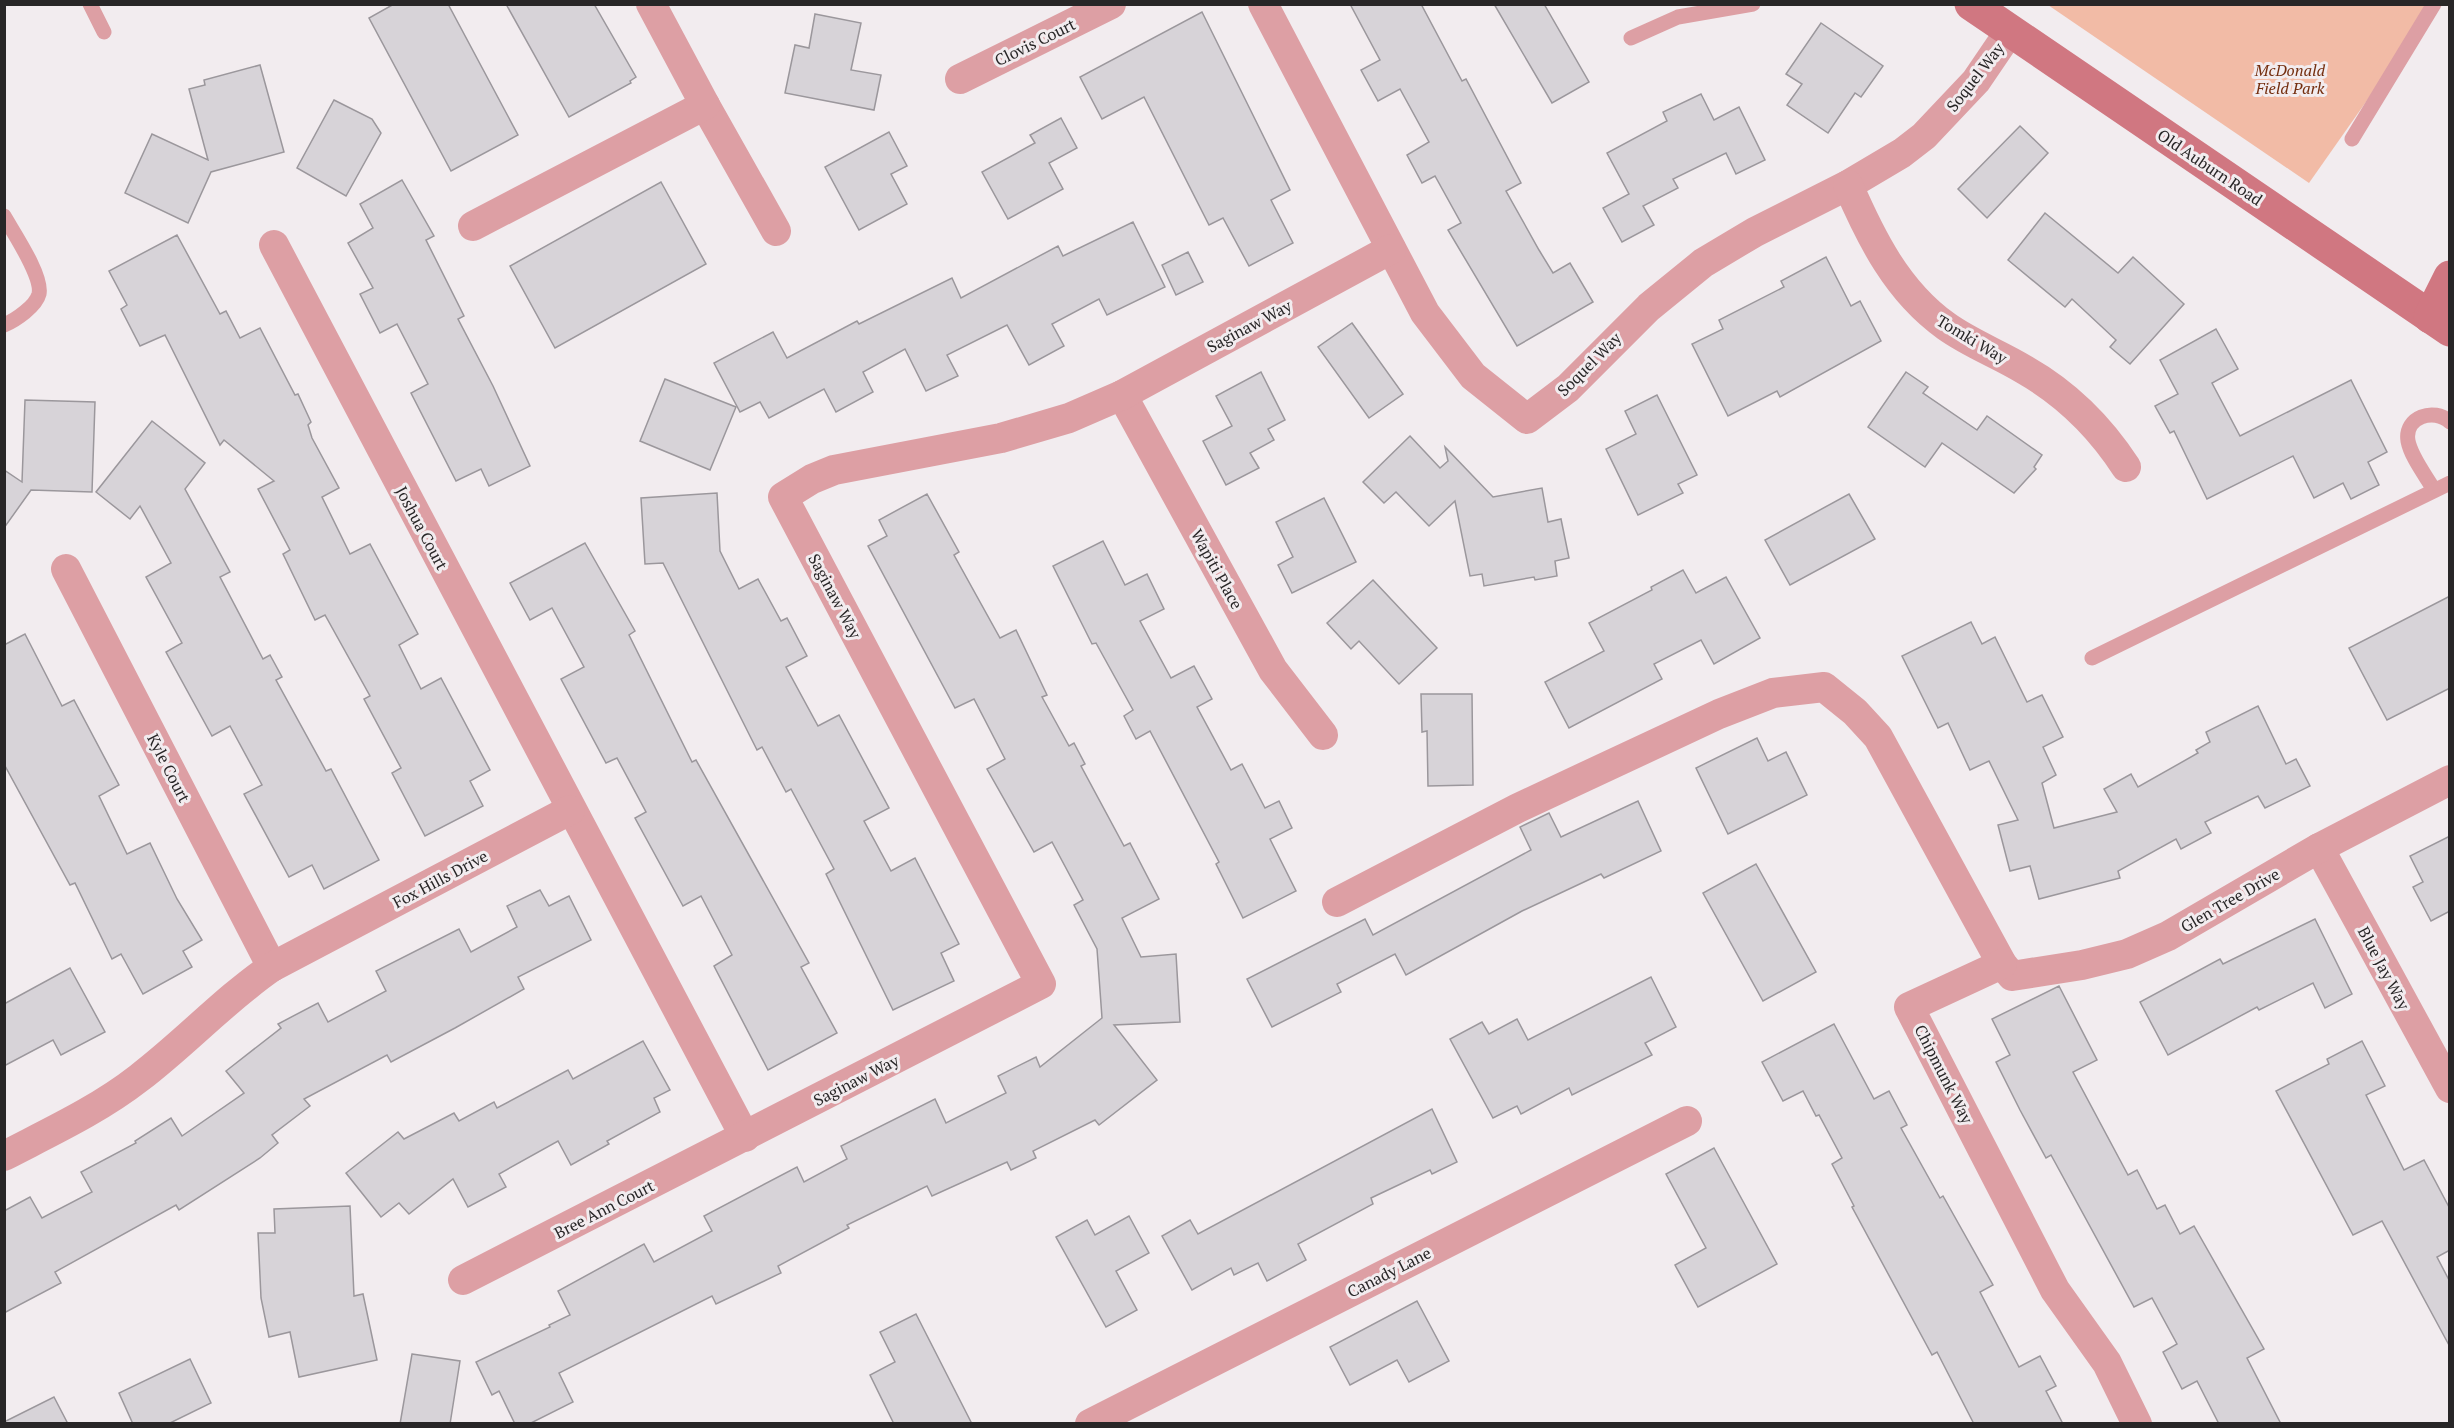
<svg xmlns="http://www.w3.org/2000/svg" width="2454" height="1428" font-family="'PT Serif',serif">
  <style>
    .green { fill: #f2bba6 }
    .building { fill: #d7d3d8; stroke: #9b979c; stroke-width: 1.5 }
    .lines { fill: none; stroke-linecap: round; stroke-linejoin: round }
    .lane { stroke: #dd9fa4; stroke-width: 15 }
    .street { stroke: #dd9fa4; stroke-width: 30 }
    .secondary { stroke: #d07781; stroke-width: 33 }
    .labels { text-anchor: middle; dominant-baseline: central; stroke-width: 6; stroke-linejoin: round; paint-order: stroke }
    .street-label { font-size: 16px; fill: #282627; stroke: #f2ecef }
    .park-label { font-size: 16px; font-style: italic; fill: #742e0f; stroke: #f2ecef }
  </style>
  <rect width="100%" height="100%" fill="#f2ecef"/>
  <path class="green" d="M2048,5h386l-125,178z"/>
  <g class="building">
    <path d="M394,4h54l70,131 -67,36 -82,-153z"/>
    <path d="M506,4h88l42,73 -6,4 1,2 -62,34z"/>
    <path d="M1350,4h71l41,77 4,-2 55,104 -15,8 33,59 14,23 17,-10 23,39 -76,44 -69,-116 13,-7 -26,-47 -13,7 -15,-28 22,-13 -29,-53 -22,12 -17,-31 19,-10z"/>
    <path d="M1494,4h50l45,78 -37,21z"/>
    <path d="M1202,12l88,178 -19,10 22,43 -44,23 -26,-48 -14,7 -65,-128 -42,22 -22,-42z"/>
    <path d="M815,14l46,9 -10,47 30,5 -7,35 -89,-17 10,-48 14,3z"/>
    <path d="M1821,23l62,43 -22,31 -6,-4 -27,40 -41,-28 15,-21 -16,-10z"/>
    <path d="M260,65l24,87 -73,20 -23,51 -63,-30 27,-59 56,26 -19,-71 16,-4 -1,-5z"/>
    <path d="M1701,94l13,26 25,-13 26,53 -29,14 -10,-21 -53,26 5,9 -35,18 11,19 -32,17 -19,-34 26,-14 -22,-41 60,-32 -4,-9z"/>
    <path d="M334,100l38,19 9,14 -35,63 -49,-28z"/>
    <path d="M1061,118l16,30 -28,15 14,26 -55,30 -26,-47 53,-29 -5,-8z"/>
    <path d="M2020,126l28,27 -61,65 -29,-29z"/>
    <path d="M889,132l18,34 -16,8 16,30 -48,26 -34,-63z"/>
    <path d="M402,180l32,56 -8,4 38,76 -6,3 35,67 37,80 -41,20 -8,-17 -25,12 -45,-88 17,-9 -31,-60 -17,9 -20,-39 13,-6 -25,-45 25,-15 -13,-24z"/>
    <path d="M661,182l45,82 -151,84 -45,-82z"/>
    <path d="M2045,213l73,60 15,-16 51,47 -54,60 -20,-17 6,-7 -44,-41 -7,8 -57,-47z"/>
    <path d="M1133,222l32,65 -58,28 -8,-16 -47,25 12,22 -35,19 -22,-40 -60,30 11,21 -32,15 -21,-42 -42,23 10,20 -37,20 -12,-23 -55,29 -9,-16 -20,10 -26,-49 59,-31 14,26 70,-37 2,3 93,-46 9,20 97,-52 5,10z"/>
    <path d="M177,235l43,79 6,-3 14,27 20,-10 35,67 3,-1 13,28 -3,3 4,13 27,50 -17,9 28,57 20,-10 48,90 -19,11 22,44 20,-11 49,92 -20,11 13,25 -58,30 -33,-63 9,-5 -37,-69 6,-3 -45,-81 -10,5 -32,-66 7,-4 -32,-61 16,-8 -50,-41 -4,5 -55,-110 -25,11 -19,-37 6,-4 -18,-34z"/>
    <path d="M1188,252l15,30 -27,13 -14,-30z"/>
    <path d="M1826,257l25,49 9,-5 21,40 -101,56 -3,-6 -49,25 -36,-72 31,-15 -4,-9 65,-33 -3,-6z"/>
    <path d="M1352,323l51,71 -34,24 -51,-71z"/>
    <path d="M2216,329l22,40 -26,14 28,53 111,-56 36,72 -19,10 11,23 -28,14 -8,-16 -29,15 -21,-42 -86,43 -33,-68 -4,2 -15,-27 23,-12 -18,-34z"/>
    <path d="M1261,372l24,48 -17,9 6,11 -24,13 9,15 -33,17 -23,-44 29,-15 -16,-30z"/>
    <path d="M1906,372l22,15 -5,6 54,37 10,-14 55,39 -8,12 2,2 -22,24 -72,-50 -17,24 -57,-40z"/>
    <path d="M665,379l71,28 -26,63 -70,-29z"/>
    <path d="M1657,395l40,80 -19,9 5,9 -45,22 -32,-66 30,-15 -11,-23z"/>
    <path d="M25,400l70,2 -3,90 -61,-2 -27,38v-58l18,12z"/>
    <path d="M152,421l53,42 -20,26 45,83 -10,5 43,82 7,-4 12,22 -6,3 50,91 5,-2 48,91 -55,29 -12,-24 -23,12 -45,-83 18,-9 -32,-59 -18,10 -46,-84 16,-9 -36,-66 25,-14 -31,-57 -10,13 -34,-27z"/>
    <path d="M1410,436l30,32 8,-7 -3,-14 48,50 49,-9 6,34 13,-3 8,39 -14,3 2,15 -22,4 -1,-3 -50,9 -2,-12 -12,2 -15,-75 -26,25 -33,-34 -12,11 -21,-21z"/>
    <path d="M717,493l3,58 19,38 19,-10 23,42 6,-3 20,38 -21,11 32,59 21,-11 50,93 -25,13 27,50 24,-13 44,86 -18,9 13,28 -61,29 -67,-136 8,-5 -43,-80 -5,3 -24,-45 -5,3 -94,-187 -18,1 -4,-66z"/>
    <path d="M927,494l32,58 -5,3 46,83 16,-8 31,65 -5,2 27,49 5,-3 11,21 -4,2 43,80 6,-3 29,56 -37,19 19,39 35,-3 4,68 -66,3 43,55 -58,45 -4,-5 -62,31 3,7 -25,12 -4,-8 -75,34 -5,-10 -80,39 2,3 -71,38 3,7 -65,31 -4,-8 -153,77 14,29 -44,22h-14l-16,-33 -7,4 -16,-33 74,-35 -1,-2 21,-10 -12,-24 86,-47 10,18 58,-31 -8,-15 93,-49 7,15 43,-23 -6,-13 94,-47 11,24 60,-30 -8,-17 38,-19 4,10 62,-49 -5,-69 -23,-44 9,-5 -31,-58 -18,10 -47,-83 18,-10 -31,-60 -19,9 -87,-162 19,-10 -8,-16z"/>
    <path d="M1849,494l26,45 -85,46 -25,-45z"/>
    <path d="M1324,498l32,64 -64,31 -14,-28 15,-8 -17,-35z"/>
    <path d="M1103,541l22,44 22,-11 17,35 -24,12 31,57 23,-12 18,33 -15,8 34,63 11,-6 23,44 14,-7 13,27 -22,11 26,52 -53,27 -27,-54 3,-2 -69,-131 -14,8 -12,-23 9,-6 -37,-67 -4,1 -39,-78z"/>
    <path d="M585,543l50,88 -6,4 63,127 4,-2 113,203 -8,4 36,66 -69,37 -54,-104 18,-11 -31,-59 -18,10 -48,-88 11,-6 -29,-54 -11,5 -45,-84 23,-12 -32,-59 -22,12 -20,-37z"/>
    <path d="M1683,570l13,23 30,-16 34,61 -46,26 -13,-24 -47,24 8,15 -93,49 -24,-46 59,-31 -15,-28 63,-33 -1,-3z"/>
    <path d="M1373,580l64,68 -38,36 -40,-43 -8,8 -24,-26z"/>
    <path d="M2450,596v92l-63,32 -38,-72z"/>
    <path d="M1971,622l11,22 13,-7 32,65 15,-7 21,42 -20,10 13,28 -14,8 12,45 63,-16 -13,-23 27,-15 7,13 60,-34 -2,-3 14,-8 -4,-10 52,-26 28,58 10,-5 14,27 -45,22 -7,-12 -53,26 6,11 -30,16 -5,-10 -58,32 2,7 -81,21 -9,-33 -20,5 -12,-46 20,-5 -29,-59 -19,9 -22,-47 -10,5 -36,-72z"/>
    <path d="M25,634l37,72 12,-6 45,85 -20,11 28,58 23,-11 27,56 25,41 -19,11 9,16 -49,27 -22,-40 -9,5 -37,-76 -5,2 -66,-121v-119z"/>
    <path d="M1421,694h51l1,91 -45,1 -1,-55 -5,1z"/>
    <path d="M1757,738l11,23 18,-9 21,43 -79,39 -32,-66z"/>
    <path d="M1638,801l23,50 -57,27 -3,-4 -79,37 -116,64 -11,-21 -58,30 4,8 -69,35 -25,-48 118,-60 8,16 158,-85 -11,-23 29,-14 12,24z"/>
    <path d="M2450,836v75l-19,10 -18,-34 10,-5 -13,-26z"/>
    <path d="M1756,864l60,108 -53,29 -60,-108z"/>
    <path d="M540,890l9,16 20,-10 22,44 -73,37 6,12 -69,39 -64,34 -4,-7 -83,44 6,7 -38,29 6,8 -18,15 -81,52 -3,-5 -121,67 6,11 -57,30v-102l26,-14 12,21 50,-26 -11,-20 55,-29 -1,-2 36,-23 11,18 62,-43 -18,-22 55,-43 -3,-4 40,-21 10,19 58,-31 -10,-20 83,-42 12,23 46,-25 -10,-21z"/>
    <path d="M2315,919l37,75 -27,14 -12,-25 -54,27 -2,-3 -89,48 -28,-53 80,-43 3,5z"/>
    <path d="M70,968l35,64 -44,23 -8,-15 -49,26v-62z"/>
    <path d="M1651,977l25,50 -31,16 7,12 -80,40 -3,-7 -48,26 -4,-8 -24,12 -43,-79 32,-17 7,12 28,-15 11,21z"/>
    <path d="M2059,986l38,74 -24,12 55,103 9,-5 20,39 8,-4 15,29 14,-8 70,123 -17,9 34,66h-62l-22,-43 -15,8 -19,-37 14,-8 -25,-46 -18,9 -83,-152 -5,3 -26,-48 -24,-48 14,-7 -18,-36z"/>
    <path d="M1834,1024l40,75 15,-8 18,34 -6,3 39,70 3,-2 50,89 -13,7 39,75 21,-11 16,30 -10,5 17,33h-89l-37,-72 -5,3 -80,-148 2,-1 -22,-42 10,-6 -23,-43 -3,1 -13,-25 -20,10 -21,-39z"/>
    <path d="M643,1041l27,49 -16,8 6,14 -53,29 2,3 -38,21 -13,-24 -59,33 7,13 -38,20 -15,-28 -44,35 -10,-11 -18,14 -35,-44 52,-41 6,7 50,-26 5,8 35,-19 3,6 71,-38 5,9z"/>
    <path d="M2362,1041l23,45 -19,9 38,75 20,-10 26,49v41l-13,7 13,25v65l-68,-126 -29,14 -77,-144 53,-27 -2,-5z"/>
    <path d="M1432,1109l25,53 -25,12 -2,-4 -59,28 2,6 -75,40 8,16 -39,21 -9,-18 -24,12 -3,-7 -39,22 -30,-54 28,-16 8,14z"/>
    <path d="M1714,1148l63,116 -79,43 -23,-42 31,-17 -40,-74z"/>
    <path d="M350,1206l4,90 9,-2 14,66 -78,17 -9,-45 -21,5 -8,-39 -3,-65h17l-1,-24z"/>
    <path d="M1129,1216l20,37 -33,18 21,39 -31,17 -50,-90 31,-17 8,15z"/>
    <path d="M1417,1301l32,60 -40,21 -12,-22 -47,25 -20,-38z"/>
    <path d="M916,1314l56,110h-78l-24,-49 25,-13 -15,-30z"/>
    <path d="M412,1354l48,7 -10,63h-50z"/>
    <path d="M190,1359l21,44 -43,21h-35l-14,-31z"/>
    <path d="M54,1397l14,27h-64v-2z"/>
  </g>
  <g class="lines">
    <g class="lane">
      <path d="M90,4l14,28"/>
      <path d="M1631,38l47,-21 75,-13"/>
      <path d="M2352,139l82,-135"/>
      <path d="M4,216c9,16 39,60 35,78 -3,12 -23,26 -35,31"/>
      <path d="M2434,490c-8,-14 -23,-33 -26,-49 -4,-24 26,-34 42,-19"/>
      <path d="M2092,658l358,-175"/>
    </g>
    <g class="street">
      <path d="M1263,4l162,309 48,63 54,43 41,-31 81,-81 54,-44 52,-31 93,-47 54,-32 22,-17 52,-55 34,-50"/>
      <path d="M960,79l151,-75"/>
      <path d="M705,105l71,126"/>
      <path d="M1848,185c23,53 49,106 98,141 25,18 53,28 79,44 42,24 75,57 101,97"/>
      <path d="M473,226l232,-121 -54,-101"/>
      <path d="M274,245l471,892"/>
      <path d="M1122,395l151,275 50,65"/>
      <path d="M66,569l206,398"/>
      <path d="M2319,848l131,240"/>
      <path d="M1337,902l181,-94 201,-94 54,-21 51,-6 31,25 23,25 124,227 10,12 70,-11 45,-11 41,-18 151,-88 131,-68"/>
      <path d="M2002,964l-93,43 146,283 52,73 30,61"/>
      <path d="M4,1156c46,-24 94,-46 135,-78 46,-35 85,-78 133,-111l298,-157"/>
      <path d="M463,1280l578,-296 -258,-487 29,-18 22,-9 167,-32 68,-20 53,-23 269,-146"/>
      <path d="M1090,1424l597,-303"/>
    </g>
    <g class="secondary">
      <path d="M1971,4l479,326"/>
      <path d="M2430,317l20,-40"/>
    </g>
  </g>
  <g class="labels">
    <g class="street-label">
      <text transform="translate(1035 42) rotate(-26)">Clovis Court</text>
      <text transform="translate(1975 77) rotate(-52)">Soquel Way</text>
      <text transform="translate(2210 167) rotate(34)">Old Auburn Road</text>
      <text transform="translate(1249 326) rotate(-28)">Saginaw Way</text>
      <text transform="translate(1972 339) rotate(31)">Tomki Way</text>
      <text transform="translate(1589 364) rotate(-45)">Soquel Way</text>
      <text transform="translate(422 528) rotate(62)">Joshua Court</text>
      <text transform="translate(1217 569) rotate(61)">Wapiti Place</text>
      <text transform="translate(835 596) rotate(62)">Saginaw Way</text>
      <text transform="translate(169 768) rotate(63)">Kyle Court</text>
      <text transform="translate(440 879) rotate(-28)">Fox Hills Drive</text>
      <text transform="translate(2230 900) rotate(-30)">Glen Tree Drive</text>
      <text transform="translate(2384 968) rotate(62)">Blue Jay Way</text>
      <text transform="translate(1944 1074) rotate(63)">Chipmunk Way</text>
      <text transform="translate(856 1080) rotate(-27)">Saginaw Way</text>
      <text transform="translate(604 1209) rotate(-27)">Bree Ann Court</text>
      <text transform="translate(1389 1272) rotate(-27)">Canady Lane</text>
    </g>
    <g class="park-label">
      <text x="2290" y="70">McDonald<tspan x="2290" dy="18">Field Park</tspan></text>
    </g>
  </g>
  <rect width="2454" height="1428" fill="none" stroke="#282627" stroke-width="12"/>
</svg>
